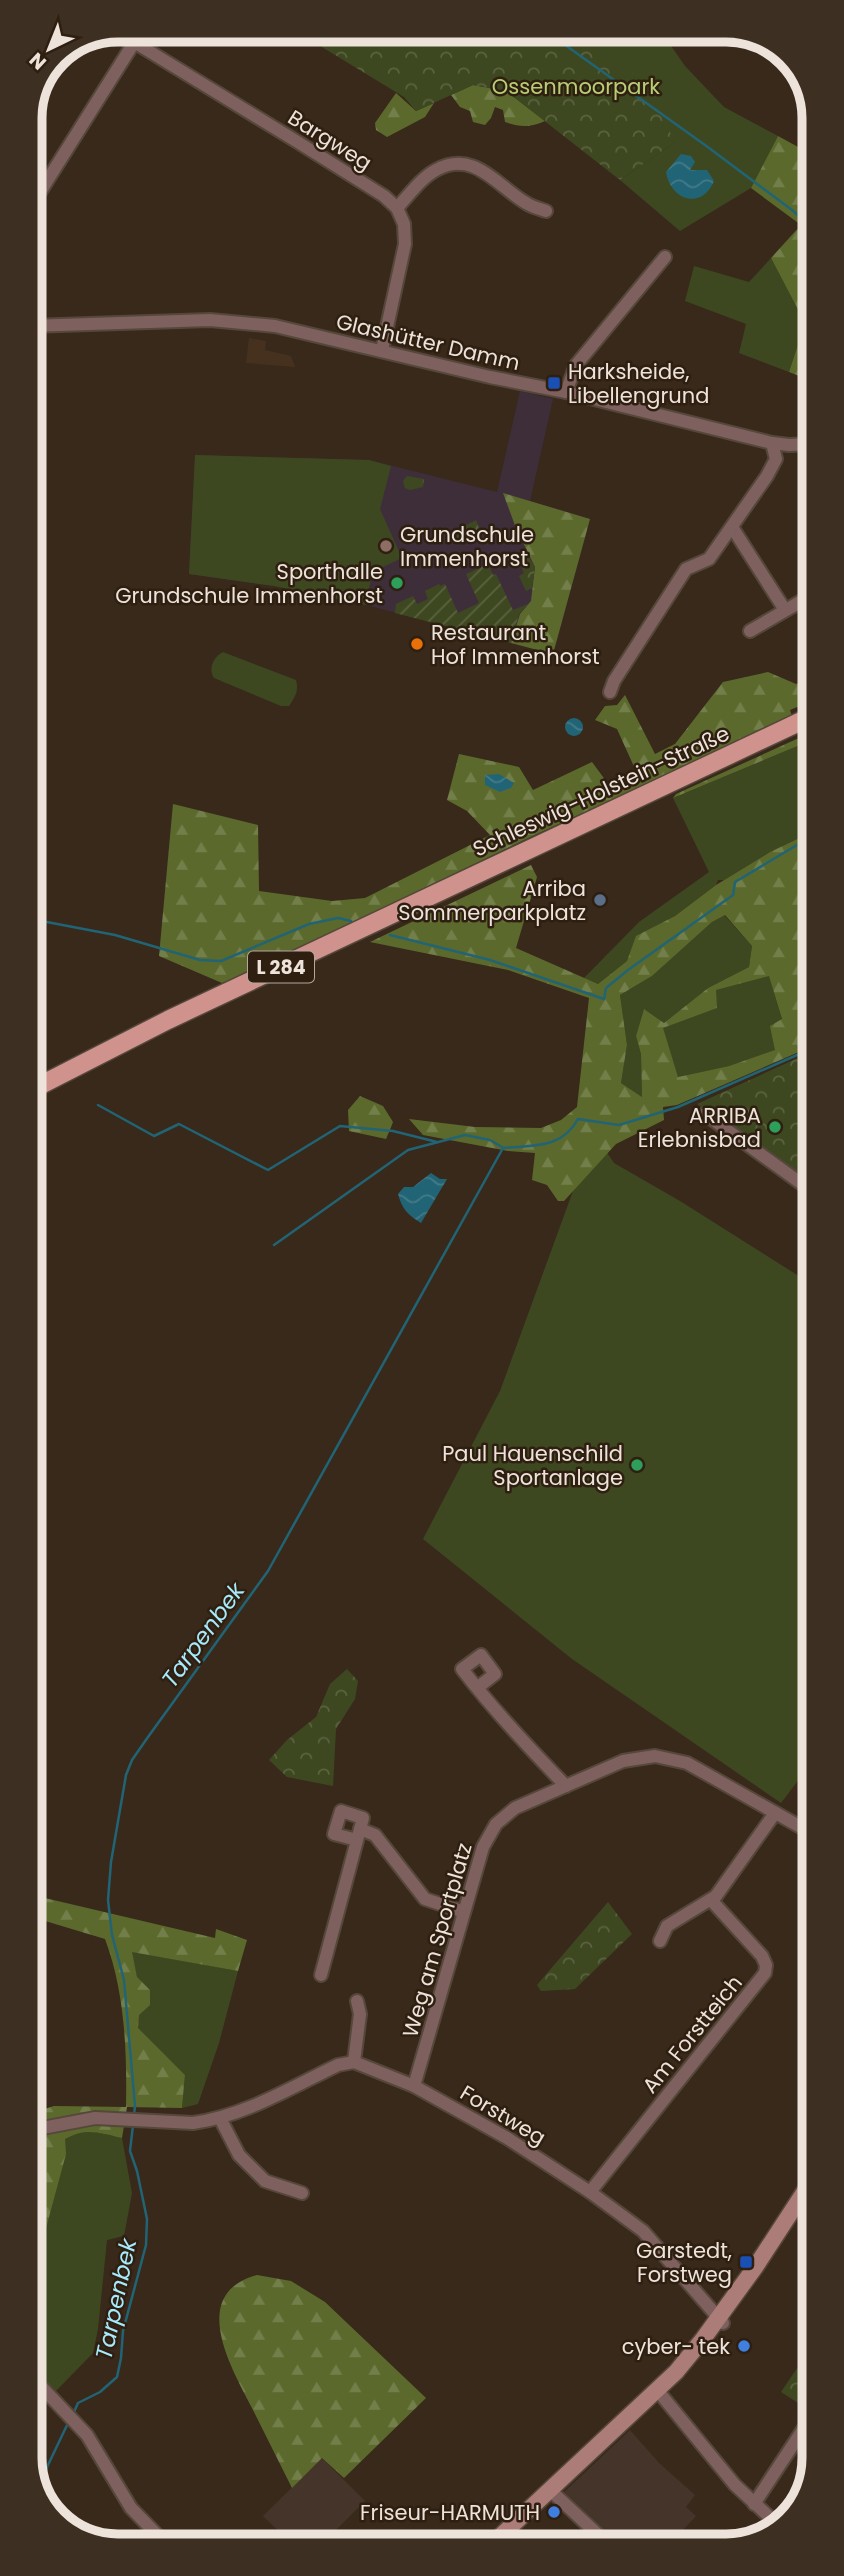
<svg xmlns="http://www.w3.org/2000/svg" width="844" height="2576" font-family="Poppins,sans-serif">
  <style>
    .commercial { fill: #44342a }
    .built { fill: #46311e }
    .education { fill: #3e2e3a }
    .grass { fill: #3e4820 }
    .forest { fill: url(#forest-firs); fill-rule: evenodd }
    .park { fill: url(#park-crowns) }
    .garden { fill: url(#garden-furrows) }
    .water { fill: url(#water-waves) }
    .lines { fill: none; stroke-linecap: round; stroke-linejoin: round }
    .stream { stroke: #216475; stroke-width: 2.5 }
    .minor-casing { stroke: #55473a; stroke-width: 16 }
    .secondary-casing { stroke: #55473a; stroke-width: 19 }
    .primary-casing { stroke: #55473a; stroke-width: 21 }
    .minor { stroke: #7e605e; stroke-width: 12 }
    .secondary { stroke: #ac7c79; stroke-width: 16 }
    .primary { stroke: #cf928d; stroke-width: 18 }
    .transit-dot { fill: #1a4fb4; stroke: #2e1f11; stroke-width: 2.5 }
    .education-dot { fill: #8d6e63; stroke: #2e1f11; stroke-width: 2.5 }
    .leisure-dot { fill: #2e9e5b; stroke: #2e1f11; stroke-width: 2.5 }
    .food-dot { fill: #e8710a; stroke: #2e1f11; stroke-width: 2.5 }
    .service-dot { fill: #5c6f8a; stroke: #2e1f11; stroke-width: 2.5 }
    .shop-dot { fill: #3f7fe0; stroke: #2e1f11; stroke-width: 2.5 }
    .labels { text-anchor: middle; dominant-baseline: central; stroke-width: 5; stroke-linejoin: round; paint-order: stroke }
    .shield { fill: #2e1f11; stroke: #b4a89e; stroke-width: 2 }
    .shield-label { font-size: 19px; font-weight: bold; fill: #ede3da }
    .park-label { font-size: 21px; fill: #b7ce75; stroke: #2e1f11 }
    .street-label { font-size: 21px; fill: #ede3da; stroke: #2e1f11 }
    .poi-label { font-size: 21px; fill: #ede3da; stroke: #2e1f11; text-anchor: end }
    .water-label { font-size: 23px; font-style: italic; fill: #a7eafc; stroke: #2e1f11 }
    .rim { fill: none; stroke: #ede3da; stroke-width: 9 }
  </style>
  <defs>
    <pattern id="forest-firs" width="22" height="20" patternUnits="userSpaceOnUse" patternTransform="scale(1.75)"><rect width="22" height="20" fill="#5b6a2c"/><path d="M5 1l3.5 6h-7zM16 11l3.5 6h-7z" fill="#737f4a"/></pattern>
    <pattern id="park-crowns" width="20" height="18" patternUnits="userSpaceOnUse" patternTransform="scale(1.75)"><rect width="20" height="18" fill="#3e4820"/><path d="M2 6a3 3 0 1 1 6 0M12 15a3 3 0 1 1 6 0" fill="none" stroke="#5a6240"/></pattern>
    <pattern id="garden-furrows" width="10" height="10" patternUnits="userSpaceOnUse" patternTransform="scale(1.75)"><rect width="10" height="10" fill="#3e4820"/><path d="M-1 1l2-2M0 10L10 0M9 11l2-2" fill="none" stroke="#5a6240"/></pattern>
    <pattern id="water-waves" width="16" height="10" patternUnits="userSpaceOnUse" patternTransform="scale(1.75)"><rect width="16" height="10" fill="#216475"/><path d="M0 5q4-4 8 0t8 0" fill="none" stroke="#427a88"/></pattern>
  </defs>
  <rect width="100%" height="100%" fill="#38291b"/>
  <g class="commercial">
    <path d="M630,2430l29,33 36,32 -9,12 10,9 -26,28h-56l-53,-49z"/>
    <path d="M322,2458l43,43 -44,44h-28l-30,-29z"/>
  </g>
  <path class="built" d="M249,338l17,3 -1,9 26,6 4,11 -49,-4z"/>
  <path class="education" d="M520,391l33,8 -23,102 60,18 -37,135 -187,-49 -92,-19 -85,-12 6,-119 174,5 128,32z"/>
  <g class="grass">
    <path d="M594,30h66l25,36 39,41 54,29 -27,52 -71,43 -60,-51 54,-37 -83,-104z"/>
    <path d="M771,258l34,65 -16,49 -50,-19 7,-29 -61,-23 9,-35 55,16z"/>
    <path d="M195,455l174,5 22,6 -11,43 22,49 -30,14 -6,33 -92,-19 -85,-12z"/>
    <path d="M223,652l73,28c3,11 -1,17 -7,26h-8l-67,-28c-6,-9 -1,-21 9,-26z"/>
    <path d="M812,740v65l-2,3 2,1v23l-42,20 -46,28h-6l-2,5 -41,31 -38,20 -10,25 -29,23 -14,-6 55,-56 70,-50 -36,-74z"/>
    <path d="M724,915l28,31 -3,21 -41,21 -44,35 -20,-14 -8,27 5,18 1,43 -21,-14 6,-38 -7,-50 32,-19 60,-54z"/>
    <path d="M769,975l13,45 -6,30 -47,16 -51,11 -16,-49 54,-20 -1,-18z"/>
    <path d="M598,1139l16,24 66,38 133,84v476l-32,42 -209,-144 -149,-120 77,-148 81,-222z"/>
    <path d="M131,1951l107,20 -19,72 -21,61 -16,4 3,-33 -47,-46 -1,-52z"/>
    <path d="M86,2130l36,8 10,55 -8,43 -17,4 -9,89 -5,24 -37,38 -23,-22 -1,-118 25,-118z"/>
  </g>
  <g class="forest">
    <path d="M473,85l33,6 39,30c-15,7 -26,6 -40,1l-2,-12 -8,-3 -4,11 -6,7 -12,-3 -3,-11 -10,-4 -9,-12z"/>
    <path d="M396,93l20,18 18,-8 -9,14 -38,20 -11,-7 -1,-7z"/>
    <path d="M778,136l33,18 1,227 -23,-9 16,-49 -34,-65 30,-33 -50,-37z"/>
    <path d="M503,493l87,26 -37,135 -42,-11 9,-29 11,-13 4,-34 -19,-39z"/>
    <path d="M768,672l28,12 16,-8v30l-11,5 -4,-4 -7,3 2,6 -268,124 -281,135 -21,8 -63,-27 14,-152 85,21 1,66 73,10 33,-3 125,-63 -23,-24 -20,-11 12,-46 60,13 14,23 59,-28 17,23 27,-14 -19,-42 -22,-9 10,-14 12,-1 8,-10 30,59 20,-10 48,-62z"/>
    <path d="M812,732v8l-139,58 3,-4z"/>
    <path d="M812,832l1,213 -5,3 -131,57 -14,2 1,13 -48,24 -52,57h-6l-11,-16 -15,-5 3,-27 -27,-2 -85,-16 -14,-16 66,8 66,1 20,-8 16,-13 12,-109 -81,-28 -138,-28 161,-77 6,12 -21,71 82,36 29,-23 9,-25 39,-20 41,-31 54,-33zM725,915l27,31 -3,21 -41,21 -44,35 -20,-14 -8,27 5,18 1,43 -21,-14 6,-38 -7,-50 32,-19 60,-54zM769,976l13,43 -12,7 5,24 -46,16 -51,11 -15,-49 54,-20 -1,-18z"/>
    <path d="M360,1096l23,10 10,16 -7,17 -37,-8 -1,-21z"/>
    <path d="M32,1895l183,43 1,-9 31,11 -9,31 -106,-19 5,25 13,13v15l-11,10 -1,13 47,47 -3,33 -55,-1 -5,31c-24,-5 -35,-11 -57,1l1,15 -34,126v-167l22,-7 72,1c1,-56 -1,-115 -21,-168l-73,-22z"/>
    <path d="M257,2275l34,6 34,21 101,96 -82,80 -22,-20 -30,30c-13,-26 -26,-52 -39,-78 -21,-41 -66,-116 4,-135z"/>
  </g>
  <g class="park">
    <path d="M294,30h300l-2,9 64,54 18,50 -54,37 -114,-89 -33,-6 -57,26 -12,-14z"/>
    <path d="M407,476l17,3 -1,8 -13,3 -5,-2 -2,-7z"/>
    <path d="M476,520l5,13 -22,11 -6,-12z"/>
    <path d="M524,550l11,17 -3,21 -6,3 -7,-15 5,-3 -7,-15 3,-1 -1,-4z"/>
    <path d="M813,1051v137l-116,-84z"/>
    <path d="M347,1669l11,12 -3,18 -19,30 -3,57 -46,-9 -18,-17 18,-20 29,-23 14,-33z"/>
    <path d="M608,1902l24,32 -57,55 -34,2 -4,-6z"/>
    <path d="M800,2364l14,9v16l-11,17 -22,-14z"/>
  </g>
  <path class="garden" d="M488,564l5,11 3,-1 17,36 15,-6 -9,10 -8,29 -116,-30 1,-9 17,-8 4,8 11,-5 -3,-8 14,-7 1,2 5,-2 13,29 21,-10 -13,-29z"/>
  <g class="water">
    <path d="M681,154l10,2 4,6 -5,8h17l7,11c-12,29 -43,20 -48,-9z"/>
    <circle cx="574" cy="727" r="9"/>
    <path d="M499,774l15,9 -3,5 -11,4 -15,-7v-10z"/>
    <path d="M431,1173l9,6h7l-26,44c-13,-8 -19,-14 -23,-29l6,-7h9z"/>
  </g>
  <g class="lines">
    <g class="stream">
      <path d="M496,30c24,21 24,14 51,2l158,113 87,65 20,17"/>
      <path d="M31,919l84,16 85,25 21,1 88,-37 29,-6 13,3"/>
      <path d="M390,935l100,25 114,39 2,-11 22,-18 105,-75 2,-13 67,-40 10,-16"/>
      <path d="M98,1105l56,31 25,-12 89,46 72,-44 53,5 44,11"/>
      <path d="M274,1245l134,-95 57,-15 25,5 12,7"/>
      <path d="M134,2115l1,-9 -11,-126 -12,-45 -4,-35 3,-38 15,-87 6,-15 16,-23 120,-166 235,-423c30,-3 59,1 75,-29l41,6 59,-18 135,-59"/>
      <path d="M74,2412l4,-9 22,-11 17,-15 4,-19 2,-27 23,-86 1,-26 -10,-48 -7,-20 3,-26"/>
      <path d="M37,2488l32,-67"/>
    </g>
    <g class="minor-casing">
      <g id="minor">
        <path d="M116,31l180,110 88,55 13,12 7,16 1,20 -23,106"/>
        <path d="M30,208l105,-167"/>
        <path d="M397,208c12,-13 24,-30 39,-38 38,-21 61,16 90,33 6,4 14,6 20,8"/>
        <path d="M30,326l180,-6 65,6 215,51 76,15 206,51 17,2 23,-1"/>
        <path d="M566,392l10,-27 89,-108"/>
        <path d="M732,527l53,83"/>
        <path d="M750,631l62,-36"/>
        <path d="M610,692l4,-11 72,-112 23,-10 58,-83 9,-17 -4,-16"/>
        <path d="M705,1114l108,78"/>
        <path d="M477,1688l18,-14 -14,-19 -19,14c32,42 67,79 104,117"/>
        <path d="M360,1829l15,6 50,64 39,13"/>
        <path d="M660,1941l7,-15 49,-30 59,-83"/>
        <path d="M321,1975l42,-157 -22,-7 -7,23 23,6"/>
        <path d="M354,2062l6,-48 -3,-13"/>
        <path d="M414,2086l69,-239 13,-23 19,-16 108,-47 32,-5 32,7 126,71"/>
        <path d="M220,2118l19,37 26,26 37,12"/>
        <path d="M32,2130l63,-12 98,5c52,-7 99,-36 145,-58l16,-3 60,24 93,52 83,54 53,39 80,92"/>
        <path d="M590,2192l175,-219 1,-8 -4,-9 -51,-56"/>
        <path d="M33,2378l54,57 44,73 37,38"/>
        <path d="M658,2391l77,94 42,39"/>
        <path d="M550,2490l58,54"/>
        <path d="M754,2504l60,-91"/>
      </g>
    </g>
    <g class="secondary-casing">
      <path id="secondary" d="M492,2544l184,-172 27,-33 53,-73 58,-89"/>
    </g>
    <g class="primary-casing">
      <path id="primary" d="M31,1090l137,-70 644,-304"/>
    </g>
    <use href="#minor" class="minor"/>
    <use href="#secondary" class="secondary"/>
    <use href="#primary" class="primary"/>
  </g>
  <g class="transit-dot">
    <rect x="547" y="376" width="14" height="14" rx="3.5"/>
    <rect x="739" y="2255" width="14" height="14" rx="3.5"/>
  </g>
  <circle class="education-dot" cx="386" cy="546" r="7"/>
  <g class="leisure-dot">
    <circle cx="397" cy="583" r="7"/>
    <circle cx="775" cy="1127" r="7"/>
    <circle cx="637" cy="1465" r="7"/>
  </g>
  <circle class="food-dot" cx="417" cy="644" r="7"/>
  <circle class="service-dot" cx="600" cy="900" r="7"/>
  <g class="shop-dot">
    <circle cx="744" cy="2346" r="7"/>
    <circle cx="554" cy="2512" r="7"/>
  </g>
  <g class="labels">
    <rect class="shield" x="248" y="951.5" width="66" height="31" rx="5"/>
    <g class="shield-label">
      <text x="281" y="967">L 284</text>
    </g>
    <g class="park-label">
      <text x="576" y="86">Ossenmoorpark</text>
    </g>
    <g class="street-label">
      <text transform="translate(330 140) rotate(32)">Bargweg</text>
      <text transform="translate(428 342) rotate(13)">Glashütter Damm</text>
      <text transform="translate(601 791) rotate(-25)">Schleswig-Holstein-Straße</text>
      <text transform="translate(437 1940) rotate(-74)">Weg am Sportplatz</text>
      <text transform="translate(692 2034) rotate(-51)">Am Forstteich</text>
      <text transform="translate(503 2115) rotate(31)">Forstweg</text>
    </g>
    <g class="poi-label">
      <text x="568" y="371" text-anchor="start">Harksheide,<tspan x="568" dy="24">Libellengrund</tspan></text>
      <text x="400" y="534" text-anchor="start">Grundschule<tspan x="400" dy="24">Immenhorst</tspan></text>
      <text x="383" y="571">Sporthalle<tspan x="383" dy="24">Grundschule Immenhorst</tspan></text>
      <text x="431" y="632" text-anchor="start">Restaurant<tspan x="431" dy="24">Hof Immenhorst</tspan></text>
      <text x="586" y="888">Arriba<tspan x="586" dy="24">Sommerparkplatz</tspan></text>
      <text x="761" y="1115">ARRIBA<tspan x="761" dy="24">Erlebnisbad</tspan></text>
      <text x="623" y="1453">Paul Hauenschild<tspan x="623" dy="24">Sportanlage</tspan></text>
      <text x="732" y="2250">Garstedt,<tspan x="732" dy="24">Forstweg</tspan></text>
      <text x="730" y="2346">cyber- tek</text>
      <text x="540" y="2512">Friseur-HARMUTH</text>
    </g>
    <g class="water-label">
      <text transform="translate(203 1635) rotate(-54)">Tarpenbek</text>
      <text transform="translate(116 2299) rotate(-78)">Tarpenbek</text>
    </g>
  </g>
  <path d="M0 0H844V2576H0ZM118 42H726A76 76 0 0 1 802 118V2458A76 76 0 0 1 726 2534H118A76 76 0 0 1 42 2458V118A76 76 0 0 1 118 42Z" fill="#3d2f21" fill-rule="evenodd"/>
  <path class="rim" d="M118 42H726A76 76 0 0 1 802 118V2458A76 76 0 0 1 726 2534H118A76 76 0 0 1 42 2458V118A76 76 0 0 1 118 42Z"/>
  <g transform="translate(49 49) rotate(223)" stroke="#2e1f11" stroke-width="5" paint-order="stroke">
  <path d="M0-5L12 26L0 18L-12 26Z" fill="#ede3da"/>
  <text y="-10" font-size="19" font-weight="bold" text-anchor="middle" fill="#ede3da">N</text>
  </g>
</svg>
